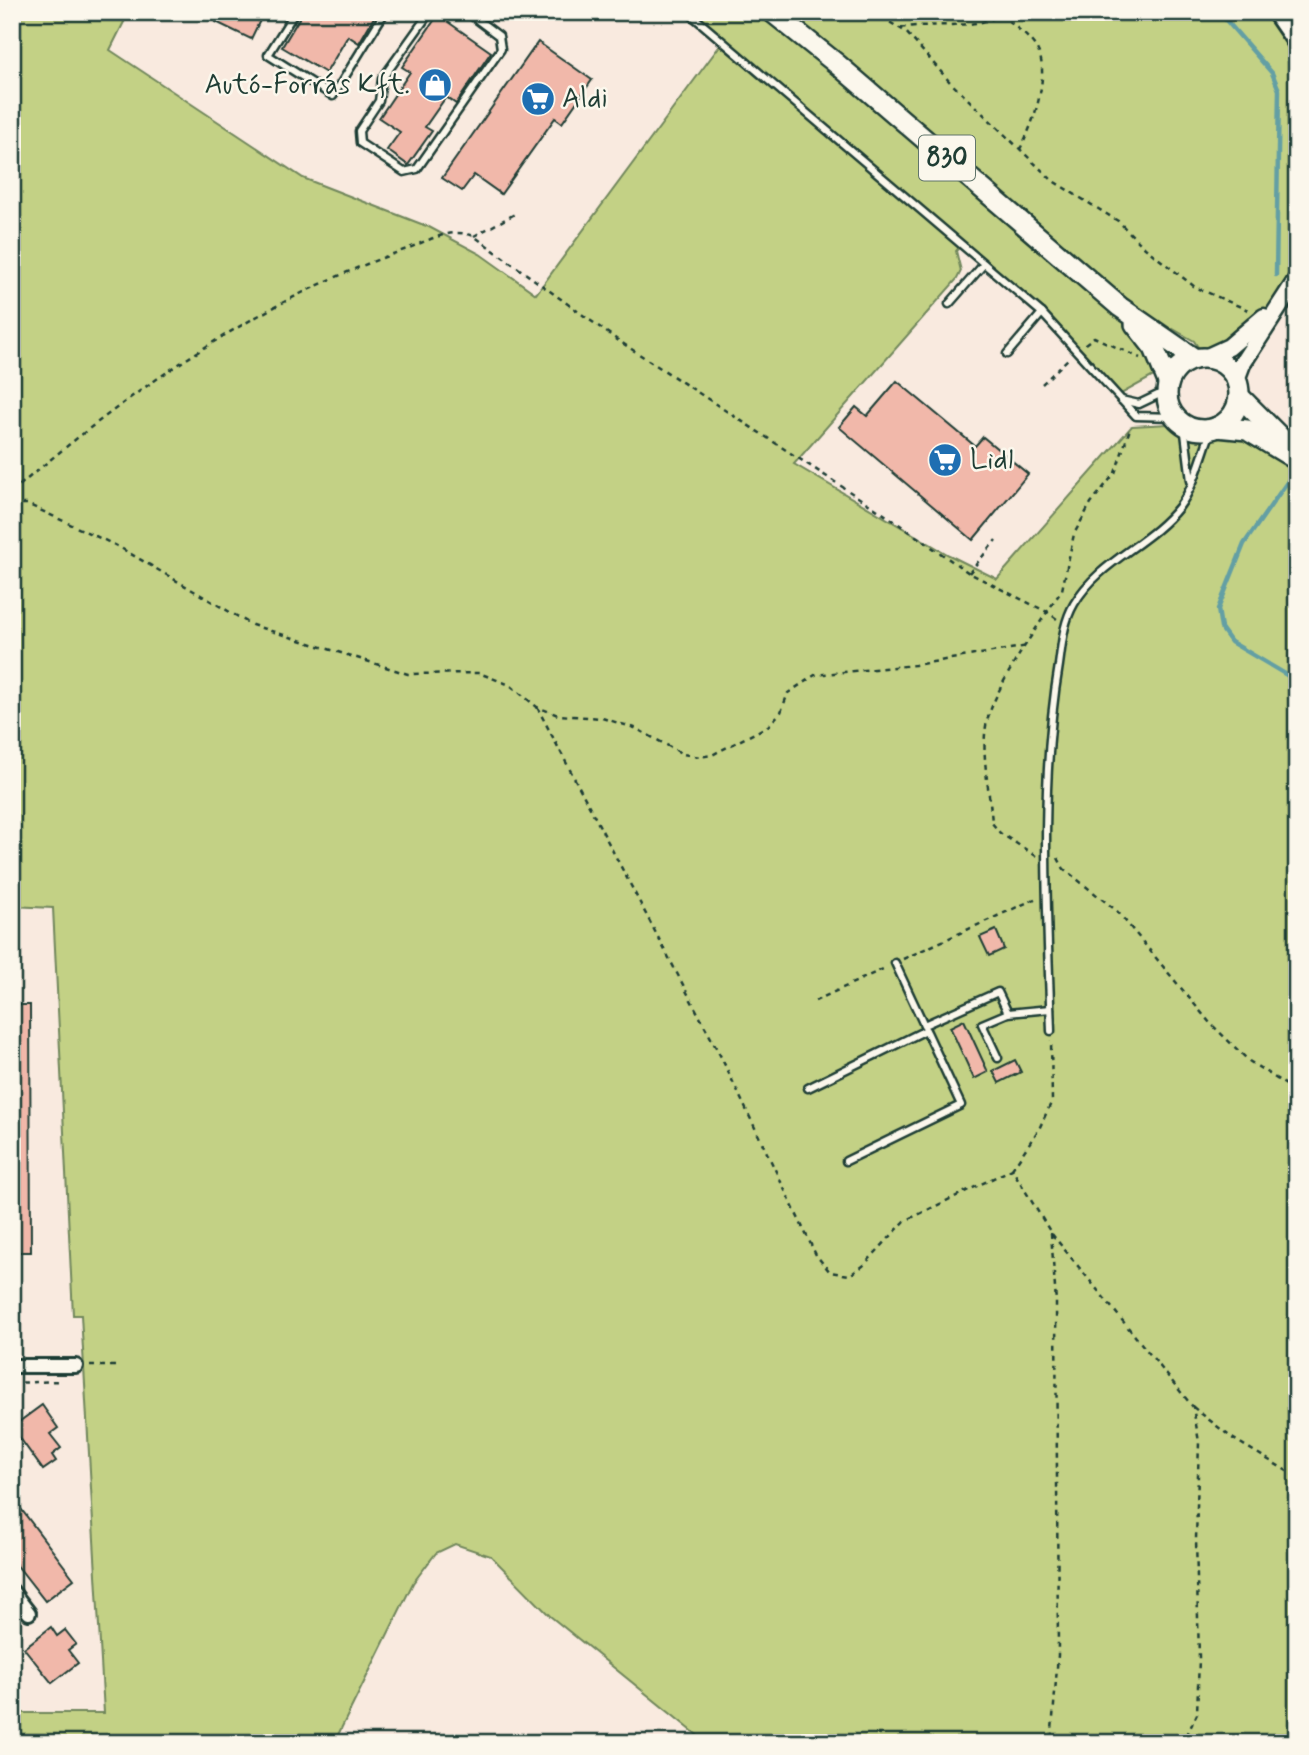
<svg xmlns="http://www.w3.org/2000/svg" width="1309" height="1755" font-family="Mynerve,sans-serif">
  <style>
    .green { fill: #c3d185; stroke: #71875c; stroke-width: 2 }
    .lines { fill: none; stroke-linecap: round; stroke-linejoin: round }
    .stream { stroke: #639fa4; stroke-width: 4.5 }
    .building { fill: #f1b8aa; stroke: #1f3d34; stroke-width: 2 }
    .service-casing { stroke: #1f3d34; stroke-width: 11 }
    .minor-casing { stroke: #1f3d34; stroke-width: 18 }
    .tertiary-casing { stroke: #1f3d34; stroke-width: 21 }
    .primary-casing { stroke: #1f3d34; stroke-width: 24 }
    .path { stroke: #1f3d34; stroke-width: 2.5; stroke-dasharray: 5 5; stroke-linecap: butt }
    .service { stroke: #fbf7ec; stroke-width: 6 }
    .minor { stroke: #fbf7ec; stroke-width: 12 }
    .tertiary { stroke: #fbf7ec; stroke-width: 16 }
    .primary { stroke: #fbf7ec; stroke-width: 19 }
    .labels { text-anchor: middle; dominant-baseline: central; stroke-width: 5; stroke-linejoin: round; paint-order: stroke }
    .shield { fill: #fbf7ec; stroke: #61756b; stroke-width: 2 }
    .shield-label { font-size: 26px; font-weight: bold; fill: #1f3d34 }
    .poi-label { font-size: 28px; fill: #1f3d34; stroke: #fbf7ec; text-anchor: start }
  </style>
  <rect width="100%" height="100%" fill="#f9eadf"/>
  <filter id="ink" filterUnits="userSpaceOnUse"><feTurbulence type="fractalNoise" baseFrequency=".0143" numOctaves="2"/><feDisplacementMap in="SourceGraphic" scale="14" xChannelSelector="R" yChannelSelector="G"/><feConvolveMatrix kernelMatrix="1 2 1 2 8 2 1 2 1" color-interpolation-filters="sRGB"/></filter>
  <g filter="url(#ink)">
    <path class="green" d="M12,12h117l-19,38 193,128 126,49 51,27 56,40 188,-254 -32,-28h578l27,39v225l-23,30 -69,52 -11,-17 -21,-12 -5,4 -9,40 -38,21 -79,-86 -79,-65 -7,8 5,20 -4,8 -163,185 155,91 48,24 135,-153 37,-2 33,11 37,-1 58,28v1281h-590l-157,-127 -59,-60 -36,-12 -19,9 -23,30 -79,160h-322v-30h92l-23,-398h-8l-20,-407 -41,-2z"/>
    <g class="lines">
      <g class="stream">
        <path d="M1219,12l53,61 7,17 -3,185"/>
        <path d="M1290,478l-46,66 -26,65 3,19 10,14 66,39"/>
      </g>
    </g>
    <g class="building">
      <path d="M221,12h43l-13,27 -35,-17z"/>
      <path d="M303,12h74l-18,31 -11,-7 -22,37 -44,-26z"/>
      <path d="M438,15l53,37 -35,52 -10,-7 -21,30 7,4 -24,34 -21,-15 13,-18 -21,-14 31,-46 -8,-5z"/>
      <path d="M538,42l54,38 -30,43 -7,-5 -54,76 -27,-19 -12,16 -20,-13z"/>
      <path d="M897,381l78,65 8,-9 45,37 -55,66 -134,-113 17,-20 11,9z"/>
      <path d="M996,930l8,19 -15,7 -9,-19z"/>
      <path d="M12,1005h18l1,247h-19z"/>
      <path d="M964,1020l24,52 -14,7 -24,-52z"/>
      <path d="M1015,1060l6,12 -22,11 -6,-12z"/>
      <path d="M42,1405l16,23 -8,6 11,14 -9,7 4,6 -13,9 -31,-43z"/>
      <path d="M12,1497l62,82 -29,22 -33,-42z"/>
      <path d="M51,1627l6,9 8,-6 11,14 -8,6 10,13 -26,20 -28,-35z"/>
    </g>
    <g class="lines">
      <g class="service-casing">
        <g id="service">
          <path d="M295,12l-27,43 65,41 52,-84"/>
          <path d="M430,12l-48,67 -3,22 -20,30 1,12 44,29 13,-3 84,-120 -2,-13 -32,-24"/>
          <path d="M688,12l354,301 94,103 39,1"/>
          <path d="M949,304l35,-40"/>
          <path d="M1007,354l35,-41"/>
          <path d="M1121,400l18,4 27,-13"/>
          <path d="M1184,425l7,56"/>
          <path d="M895,963l29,62 74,-33 10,21 42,-4"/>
          <path d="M1051,1031c-4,-119 -12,-249 8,-366 3,-21 4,-42 15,-61 25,-43 75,-59 105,-97 16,-21 23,-53 33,-78"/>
          <path d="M998,1058l-16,-34 26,-11"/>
          <path d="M808,1088l118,-58"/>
          <path d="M846,1161l115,-56 -34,-73"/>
        </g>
      </g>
      <g class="minor-casing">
        <g id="minor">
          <path d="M1273,12l24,35"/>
          <path d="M12,1366h64"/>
          <path d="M12,1591l17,22"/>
        </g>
      </g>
      <g class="tertiary-casing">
        <g id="tertiary">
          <path d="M1205,358l24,-11 35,-30"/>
          <path d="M1236,380l6,-16 55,-85"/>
        </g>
      </g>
      <g class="primary-casing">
        <g id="primary">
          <path d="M772,12l65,52 283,243 75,52"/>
          <path d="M1135,324l19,24 14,34"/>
          <circle cx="1203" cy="394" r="36"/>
          <path d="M1239,396l48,48"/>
          <path d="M1217,427l30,3 50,30"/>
        </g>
      </g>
      <g class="path">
        <path d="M873,12l33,20 43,49 104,100 65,40 27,27 50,39 53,23"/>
        <path d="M1001,15c12,10 28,21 36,34 14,25 -4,77 -17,100"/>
        <path d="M901,28c26,-6 86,3 101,-16"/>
        <path d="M474,236l41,-22"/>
        <path d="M1291,264l6,-9"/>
        <path d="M1085,344l9,-7 46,21"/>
        <path d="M1042,384l27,-26"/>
        <path d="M12,492c117,-101 246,-191 392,-242 24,-9 45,-23 70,-14l142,103 274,179 79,55 78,39 15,-22 12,-56 17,-31 24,-30 16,-47"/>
        <path d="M12,504h15l92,43 133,78 156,49 71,-1 31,12 27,22 21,8 44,3 33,10 48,26 17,3 12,-2 56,-29 13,-14 7,-19 27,-18 100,-10 113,-19"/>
        <path d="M969,573l27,-33"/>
        <path d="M537,707l184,350 95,198 14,17 20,3 13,-9 42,-45 107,-52 39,64 142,174 6,35 -3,97 3,119 -2,56 -14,29"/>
        <path d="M1036,856l-36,-23 -8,-10c-2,-31 -11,-67 -6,-97 5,-31 43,-87 61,-114l10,7"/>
        <path d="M1058,858l6,11 53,42 93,112 39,38 48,31"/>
        <path d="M903,959l134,-61"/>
        <path d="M815,1001l70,-33"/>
        <path d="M1012,1169l27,-40 13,-28 -1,-61"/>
        <path d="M1051,1233l5,69 2,353 -7,88"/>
        <path d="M90,1366h28"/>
        <path d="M12,1383l49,-2"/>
        <path d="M1193,1407l39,31 65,39"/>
      </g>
      <use href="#service" class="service"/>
      <use href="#minor" class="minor"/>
      <use href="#tertiary" class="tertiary"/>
      <use href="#primary" class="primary"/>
    </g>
  </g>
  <defs>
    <g id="shop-disc" transform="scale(1.75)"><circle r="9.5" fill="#1f6fb2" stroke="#fbf7ec"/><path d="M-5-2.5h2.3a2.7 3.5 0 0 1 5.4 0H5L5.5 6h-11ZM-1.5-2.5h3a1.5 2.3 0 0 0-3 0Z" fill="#fff"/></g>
    <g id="supermarket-disc" transform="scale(1.75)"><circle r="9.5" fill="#1f6fb2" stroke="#fbf7ec"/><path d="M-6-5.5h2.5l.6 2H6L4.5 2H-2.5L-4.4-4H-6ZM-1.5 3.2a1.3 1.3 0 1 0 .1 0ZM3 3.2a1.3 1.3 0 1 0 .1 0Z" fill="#fff"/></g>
  </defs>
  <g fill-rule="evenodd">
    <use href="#shop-disc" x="435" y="85"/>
    <use href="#supermarket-disc" x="538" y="99"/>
    <use href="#supermarket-disc" x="945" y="460"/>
  </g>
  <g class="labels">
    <rect class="shield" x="919" y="135.5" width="56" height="45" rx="5"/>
    <g class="shield-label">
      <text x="947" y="158">830</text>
    </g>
    <g class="poi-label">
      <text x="410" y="85" text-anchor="end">Autó-Forrás Kft.</text>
      <text x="562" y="99">Aldi</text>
      <text x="970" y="460">Lidl</text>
    </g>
  </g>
  <rect width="1309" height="1755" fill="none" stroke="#fbf7ec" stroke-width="42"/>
  <rect x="21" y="21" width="1267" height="1713" fill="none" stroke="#1f3d34" stroke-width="2.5" filter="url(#ink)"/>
</svg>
